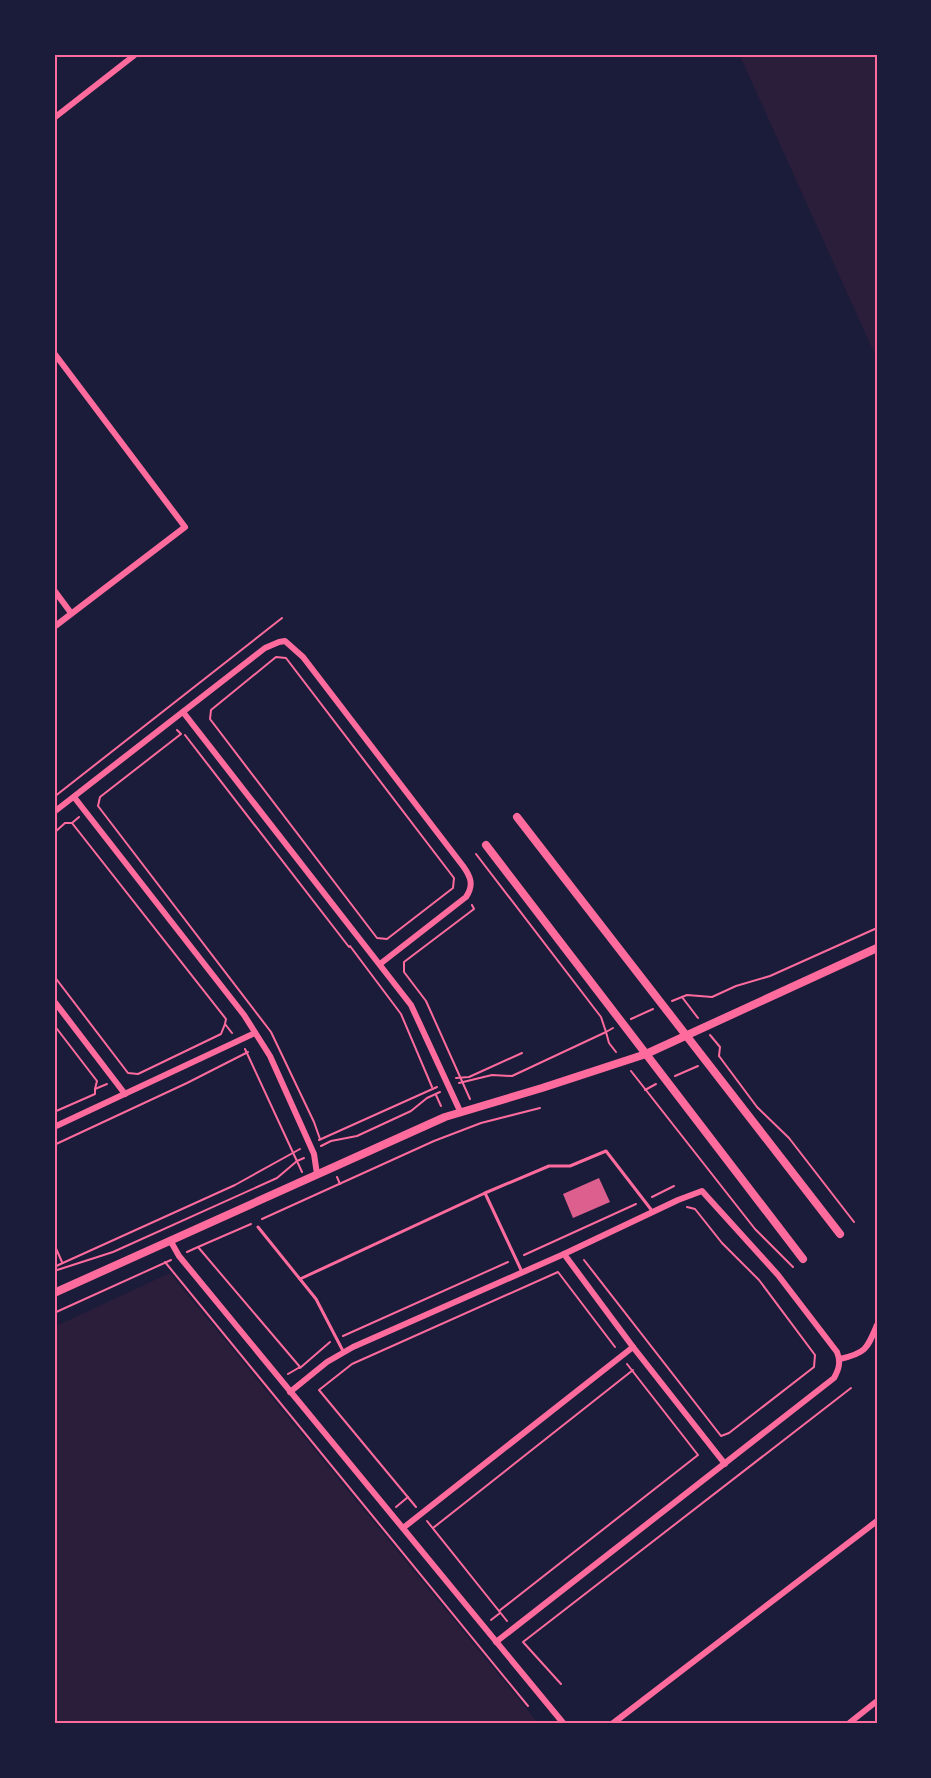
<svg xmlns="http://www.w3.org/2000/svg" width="931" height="1778" font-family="'Fira Sans Condensed',sans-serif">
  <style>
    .green { fill: #2a1e3b }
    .building { fill: #dd5f8e }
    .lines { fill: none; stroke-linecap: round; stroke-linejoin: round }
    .path { stroke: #ff6b9d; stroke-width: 2 }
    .service { stroke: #ff6b9d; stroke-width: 3 }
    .minor { stroke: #ff6b9d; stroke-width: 6 }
    .tertiary { stroke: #ff6b9d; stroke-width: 8 }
    .neatline { fill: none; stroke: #ff6b9d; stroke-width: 2 }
  </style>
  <rect width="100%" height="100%" fill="#1b1b3a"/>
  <g class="green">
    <path d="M739,54h138v305z"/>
    <path d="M170,1273l369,451h-485v-397z"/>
  </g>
  <path class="building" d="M599,1178l11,24 -37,16 -10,-24z"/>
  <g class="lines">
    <g class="path">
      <path d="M276,657l10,1 168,220 -1,10 -66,51 -10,-1 -167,-219 1,-9z"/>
      <path d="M177,730l4,4 -81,63 -2,9 173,226 43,90 6,17"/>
      <path d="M185,735l164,212"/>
      <path d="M54,797l228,-179"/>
      <path d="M79,817l-7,6 154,196 -1,5"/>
      <path d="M54,833l11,-10h7"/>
      <path d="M350,946l51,68 31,73"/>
      <path d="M54,976l74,97 10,1 83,-40 4,-10 7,9"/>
      <path d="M682,997l16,21"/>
      <path d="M672,1001l15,-6 25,2 24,-11 34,-10 107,-48"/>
      <path d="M631,1019l22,-10"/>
      <path d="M54,1025l43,56 -2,8"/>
      <path d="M613,1028l-7,4 3,11 7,9"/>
      <path d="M710,1035l10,12 -1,9"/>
      <path d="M245,1049l57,123"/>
      <path d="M719,1056l38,51 32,31 65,84"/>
      <path d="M631,1071l124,158 38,38"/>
      <path d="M675,1076l23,-10"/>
      <path d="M456,1078l13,-1 53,-24"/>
      <path d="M459,1083l33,-8 20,1 94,-44 -5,-15 -125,-163"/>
      <path d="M645,1090l11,-6"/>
      <path d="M436,1095l5,11"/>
      <path d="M470,1099l-44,-98 -22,-29v-10l70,-53 -2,-4"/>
      <path d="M54,1112l41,-18v-5l12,-5"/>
      <path d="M319,1140l118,-53"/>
      <path d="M54,1145l133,-62 61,-31"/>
      <path d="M321,1146l10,-5 26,-5 54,-25 16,-13 13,-6"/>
      <path d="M337,1177l3,7"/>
      <path d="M652,1197l22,-11"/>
      <path d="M262,1219l172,-78 47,-18 59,-15"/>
      <path d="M251,1224l-53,23 102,120 -12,7"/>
      <path d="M54,1244l8,18"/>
      <path d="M187,1252l11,-5"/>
      <path d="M524,1255l112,-51"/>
      <path d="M584,1260l137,176 8,-3 85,-66 1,-12 -56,-75 -37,-37 -27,-34 -8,-2"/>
      <path d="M165,1262l363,444"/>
      <path d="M54,1267l181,-82 65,-36"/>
      <path d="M54,1271l59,-19 164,-74 20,-17 7,-3"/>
      <path d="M54,1313l117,-53"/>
      <path d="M343,1336l165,-74"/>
      <path d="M300,1368l30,-26"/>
      <path d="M396,1507l12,-10"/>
      <path d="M416,1507l-97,-117 33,-26 206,-92 57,75"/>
      <path d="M427,1521l72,90"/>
      <path d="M433,1528l200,-158"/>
      <path d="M491,1620l9,-7"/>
      <path d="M507,1621l-8,-10 199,-156 -71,-91"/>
      <path d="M561,1684l-38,-42 328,-254"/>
    </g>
    <g class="service">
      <path d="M485,1193l37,79"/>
      <path d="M258,1227l58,72 27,52"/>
      <path d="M300,1279l185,-86 64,-27h21l36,-15 47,61"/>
    </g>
    <g class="minor">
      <path d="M54,118l82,-64"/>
      <path d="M54,353l131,174 -131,100"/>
      <path d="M54,590l17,23"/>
      <path d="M183,712l228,293 49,106"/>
      <path d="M74,797l170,218 26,41 44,98 3,20"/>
      <path d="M54,812l211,-164 14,-6 6,-1 18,16 160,209c8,11 11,19 3,31l-86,67"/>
      <path d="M54,1001l71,93"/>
      <path d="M54,1127l201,-94"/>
      <path d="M170,1240l9,16 385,468"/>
      <path d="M564,1254l69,93 92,117"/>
      <path d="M840,1359c26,-6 27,-10 37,-34"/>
      <path d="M290,1392l37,-30 26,-15 211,-93 114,-54 24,-9 76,84 59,77c4,10 2,17 -3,26l-338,264"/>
      <path d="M403,1528l230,-181"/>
      <path d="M612,1724l265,-203"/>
      <path d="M848,1724l29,-23"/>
    </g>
    <g class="tertiary">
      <path d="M517,817l323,417"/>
      <path d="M486,845l317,414"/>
      <path d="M54,1293l391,-176 97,-29 104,-34 231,-106"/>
    </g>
  </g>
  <rect width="931" height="1778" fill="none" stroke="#1b1b3a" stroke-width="111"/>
  <rect x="56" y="56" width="820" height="1666" class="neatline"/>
</svg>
